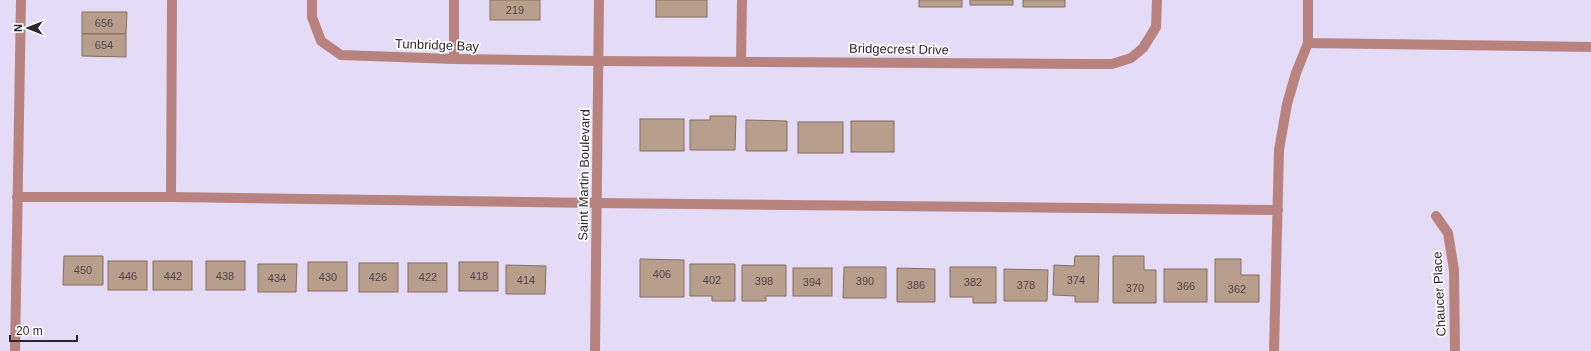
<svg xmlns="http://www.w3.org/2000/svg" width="1591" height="351" font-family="Arial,sans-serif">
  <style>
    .building { fill: #b89e8d; stroke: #856d5d }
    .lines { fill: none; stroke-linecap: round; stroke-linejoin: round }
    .minor { stroke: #b8837f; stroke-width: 10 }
    .labels { text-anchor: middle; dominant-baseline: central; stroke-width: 3.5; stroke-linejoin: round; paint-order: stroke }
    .number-label { font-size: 11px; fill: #4e4549 }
    .street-label { font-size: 13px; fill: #2b2732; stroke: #fff }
  </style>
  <rect width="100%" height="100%" fill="#e4dbf7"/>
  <g class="building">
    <rect x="490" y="0" width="50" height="20"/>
    <rect x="656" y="0" width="51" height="17"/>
    <rect x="919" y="0" width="43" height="7"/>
    <rect x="970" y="0" width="43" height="5"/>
    <rect x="1023" y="0" width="42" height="7"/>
    <path d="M82,12h45l-1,22h-44z"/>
    <path d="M82,34h44v23l-44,-1z"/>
    <path d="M710,116h26l-1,34h-45v-30h20z"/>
    <rect x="640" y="119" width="44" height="32"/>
    <path d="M746,120l41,1v30h-41z"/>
    <rect x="851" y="121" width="43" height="31"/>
    <rect x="798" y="122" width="45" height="31"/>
    <path d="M64,256h39v29h-40z"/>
    <path d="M1075,256h24l-1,46h-23v-6l-22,-1 1,-30 20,1z"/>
    <path d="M1113,256h31v14h12v33h-43z"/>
    <path d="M640,259l44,1v37h-44z"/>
    <path d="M1215,259h26v16h18v27h-44z"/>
    <rect x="108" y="261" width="39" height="29"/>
    <rect x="153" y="261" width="39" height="29"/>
    <rect x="206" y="261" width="39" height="29"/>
    <rect x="308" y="262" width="39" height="29"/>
    <rect x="459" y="262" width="39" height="29"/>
    <rect x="359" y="263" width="39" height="29"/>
    <rect x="408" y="263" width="39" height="29"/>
    <path d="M258,264h39l-1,28h-38z"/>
    <path d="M690,264h45v37h-23v-5h-22z"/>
    <path d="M506,265l40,1 -1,28h-39z"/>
    <path d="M742,265h44v31h-20v5h-24z"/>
    <path d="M844,267h42v31h-43z"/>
    <path d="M950,267h46v36h-23v-6h-23z"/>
    <rect x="793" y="268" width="39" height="28"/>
    <path d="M897,268l38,1v33h-38z"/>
    <path d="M1004,269l44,1 -1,31h-43z"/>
    <rect x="1164" y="269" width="43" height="33"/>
  </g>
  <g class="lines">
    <g class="minor">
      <path d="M312,0v17l9,24 20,14 113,4 144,2 489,3h25l19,-6 12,-10 13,-21 1,-27"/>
      <path d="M1308,0v43l283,4"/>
      <path d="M454,59v-59"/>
      <path d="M741,61l1,-61"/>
      <path d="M17,197h154l426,6 681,7"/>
      <path d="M171,197l1,-197"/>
      <path d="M1436,216l12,17 6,37 1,81"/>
      <path d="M15,351l6,-351"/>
      <path d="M595,351l4,-351"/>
      <path d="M1274,351l5,-201 8,-46 9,-31 12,-30"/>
    </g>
  </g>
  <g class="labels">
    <g class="number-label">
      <text x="515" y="10">219</text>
      <text x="104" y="23">656</text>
      <text x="104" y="45">654</text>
      <text x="83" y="270">450</text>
      <text x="662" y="274">406</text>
      <text x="128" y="276">446</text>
      <text x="173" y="276">442</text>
      <text x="225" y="276">438</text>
      <text x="479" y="276">418</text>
      <text x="328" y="277">430</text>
      <text x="378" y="277">426</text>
      <text x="428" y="277">422</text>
      <text x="277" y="278">434</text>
      <text x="526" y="280">414</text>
      <text x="712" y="280">402</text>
      <text x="1076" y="280">374</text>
      <text x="764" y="281">398</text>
      <text x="865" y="281">390</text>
      <text x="812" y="282">394</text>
      <text x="973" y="282">382</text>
      <text x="916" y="285">386</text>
      <text x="1026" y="285">378</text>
      <text x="1186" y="286">366</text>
      <text x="1135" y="288">370</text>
      <text x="1237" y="289">362</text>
    </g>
    <g class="street-label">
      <text transform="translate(437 45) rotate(2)">Tunbridge Bay</text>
      <text transform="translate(899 49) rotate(1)">Bridgecrest Drive</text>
      <text transform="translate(584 175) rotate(-89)">Saint Martin Boulevard</text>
      <text transform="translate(1439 294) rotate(-93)">Chaucer Place</text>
    </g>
  </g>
  <g transform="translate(28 28) rotate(270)" stroke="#ffffff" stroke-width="3" paint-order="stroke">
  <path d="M0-3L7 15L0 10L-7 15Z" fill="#2b2732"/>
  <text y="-6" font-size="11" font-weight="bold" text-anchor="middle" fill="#2b2732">N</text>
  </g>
  <path d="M10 335v6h67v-6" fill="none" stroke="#2b2732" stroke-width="2"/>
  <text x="16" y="335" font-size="12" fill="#2b2732" stroke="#ffffff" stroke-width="3" paint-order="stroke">20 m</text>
</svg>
